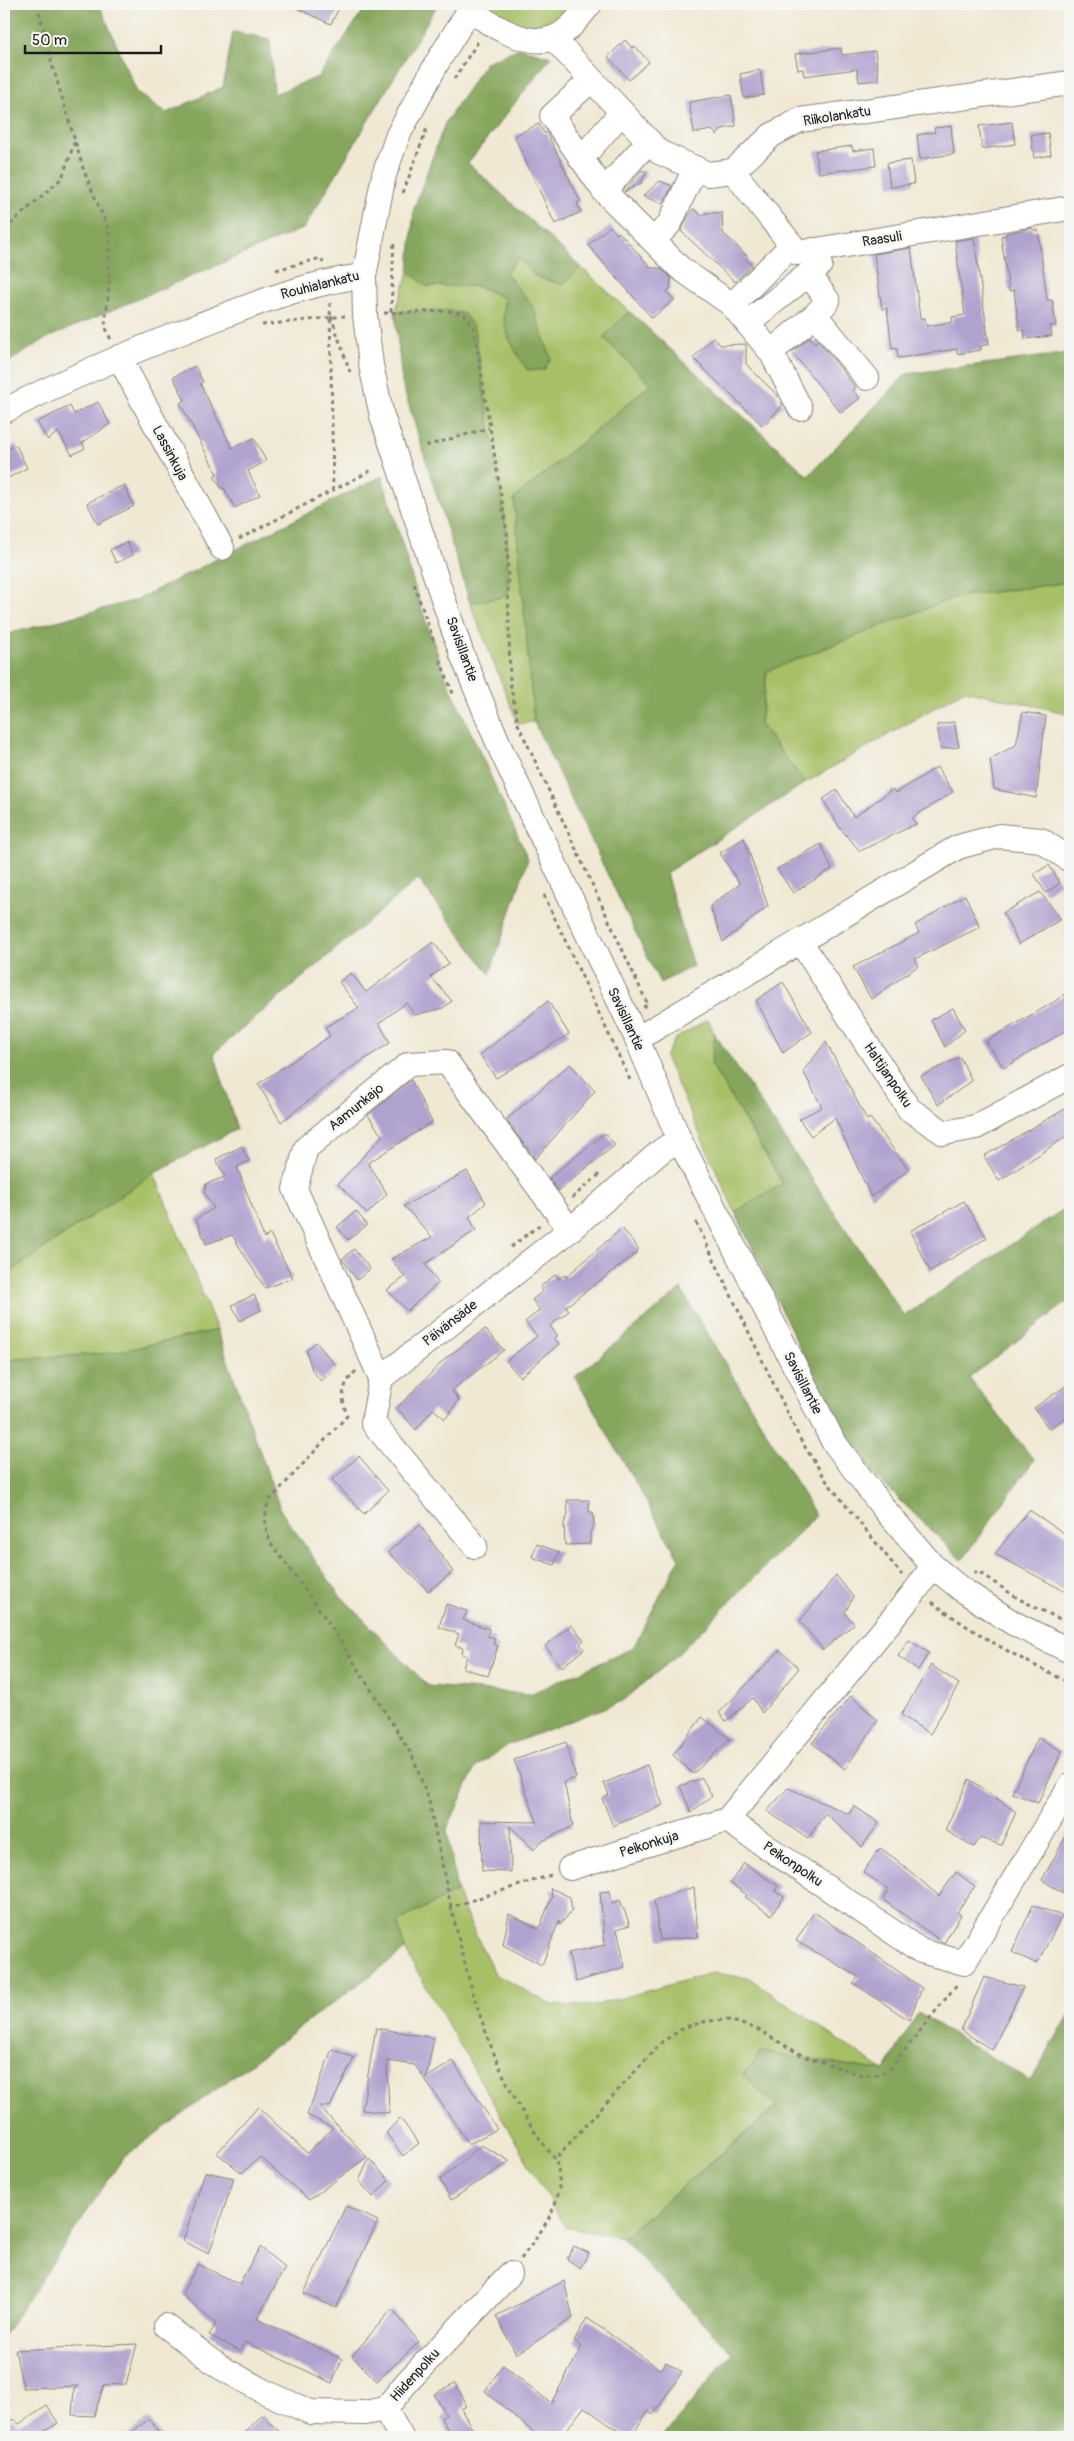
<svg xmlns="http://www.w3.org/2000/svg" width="1074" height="2441" font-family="Pangolin,sans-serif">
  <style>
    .green { fill: #a7c066; stroke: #626e41 }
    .forest { fill: #85a65b; stroke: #50613c }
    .building { fill: #b0a2cf }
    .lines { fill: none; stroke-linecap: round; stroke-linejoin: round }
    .minor-casing { stroke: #868278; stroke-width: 26 }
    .path { stroke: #868278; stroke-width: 3; stroke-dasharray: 4 4; stroke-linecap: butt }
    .minor { stroke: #fff; stroke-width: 24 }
    .labels { text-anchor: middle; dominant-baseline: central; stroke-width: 5; stroke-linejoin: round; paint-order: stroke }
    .street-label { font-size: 14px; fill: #1c1c1c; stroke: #f6f6f2 }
  </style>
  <rect width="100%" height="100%" fill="#f6f6f2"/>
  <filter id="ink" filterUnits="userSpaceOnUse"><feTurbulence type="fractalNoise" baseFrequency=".02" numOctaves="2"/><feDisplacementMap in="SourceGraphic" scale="10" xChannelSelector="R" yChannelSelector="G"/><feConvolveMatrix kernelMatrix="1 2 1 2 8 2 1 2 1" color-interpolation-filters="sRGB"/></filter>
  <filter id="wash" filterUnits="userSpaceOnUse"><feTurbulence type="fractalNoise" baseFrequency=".0096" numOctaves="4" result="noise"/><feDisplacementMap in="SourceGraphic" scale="20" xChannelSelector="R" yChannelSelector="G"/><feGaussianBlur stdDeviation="1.12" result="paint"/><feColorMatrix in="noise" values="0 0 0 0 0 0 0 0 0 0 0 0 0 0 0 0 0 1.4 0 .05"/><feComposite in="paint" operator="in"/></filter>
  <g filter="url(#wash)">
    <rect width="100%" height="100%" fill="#f0e8d3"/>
    <g class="green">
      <path d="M473,4h117l-53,36z"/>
      <path d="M518,257l17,19 28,9 18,-18 48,44 -26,26 48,47 -137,115 20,223 -16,2 -48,-121 38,-7 -1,-63 -30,-187 -13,-32 -14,-3 -55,1 14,-41 17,15c31,0 50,-5 78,12l-1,21 30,-12 -27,-34z"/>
      <path d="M1070,582v132l-105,-24 -160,93 -45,-59 7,-53 188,-74z"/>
      <path d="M708,1019l7,16 -4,29 72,120 -48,28 -70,-155 10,-18z"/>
      <path d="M154,1173l63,157 -105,23 -108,7v-84z"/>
      <path d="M457,1891l10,26 28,57 57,31 40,1 120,-33 37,5 135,93 -122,-19 -19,22 33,33 -154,131 -57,-11 -160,-277 -8,-28z"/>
    </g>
    <g class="forest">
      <path d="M4,4h95l38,88 29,21 57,-26 10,-55 37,7 4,55 44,-17 50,-73h70l-134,224 -257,110 -43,27z"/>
      <path d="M520,48l31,9 -83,106 113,104 -18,18 -28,-9 -17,-18 -12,15 27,34 18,51 -7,12h-17c-17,-28 -25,-38 -23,-72l-25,-12h-53l-17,-15 5,-63 31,-85 41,-61z"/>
      <path d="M450,311l14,3 10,14 33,205 1,63 -38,7 -68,-220 -7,-71z"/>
      <path d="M629,311l179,165 98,-102 164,-21v229l-115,15 -188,74 -7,53 45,59 -139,90 27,93 -33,17 -126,-261 -20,-223 137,-115 -48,-47z"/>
      <path d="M382,476l37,125 26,74 83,184 -38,115 -72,-95 -204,174 23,76 -83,44 -150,103v-641l132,-35z"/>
      <path d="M715,1035l189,281 166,-111v95l-101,78 65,82 -72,100 -94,-91 -52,-87 -81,-170 48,-29 -72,-119z"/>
      <path d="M681,1289l135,227 -143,143 -50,42 -115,44 -33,23 -28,61 10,62 -60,31 8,28 -282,208 -119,177v-975l108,-7 105,-23 64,181 57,82 90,93 102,8 103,-46 46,-89 -104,-182z"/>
      <path d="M918,2013l112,68 40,-67v423h-407l69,-84 -110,-115 154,-130 -33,-34 19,-22 122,19z"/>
    </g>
    <g id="blocks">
      <g class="building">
        <path d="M287,4h54l-10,20z"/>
        <path d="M625,40l7,8 3,-2 14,16 -20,18 -21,-23z"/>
        <path d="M841,48l1,7 33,-4 4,29 -20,2 -2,-13 -53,7 -1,-7 -5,1 -3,-16z"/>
        <path d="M760,70l4,25 -20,3 -4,-24z"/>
        <path d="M731,95l5,31 -14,3 -5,6 -5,-5 -18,3 -5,-31z"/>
        <path d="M1012,122l3,22 -33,5 -3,-23z"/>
        <path d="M539,124l5,9h3l33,68 -3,2 4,9 -26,12 -41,-88z"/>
        <path d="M951,126l3,28 -34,5 -3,-24 18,-3 -1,-4z"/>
        <path d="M1048,133l3,22 -17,3 -3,-23z"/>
        <path d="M852,146l1,5 21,-3 2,18 -57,7 -4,-22z"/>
        <path d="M911,160l3,24 -24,3 -3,-24z"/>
        <path d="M642,170l4,2 -5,11 -17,9z"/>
        <path d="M660,181l12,5 -9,18 -20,-8z"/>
        <path d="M694,209l8,7 3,-3h17l1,20 25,24 -2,2 6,6 -17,17 -54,-51 8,-16z"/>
        <path d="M610,226l7,8 2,-2 32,36h9l11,10 -1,11 -3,3 7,8 -22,18 -64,-73z"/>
        <path d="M1032,228l1,2h5l9,70h5l4,25 -6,1 2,10 -27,3 -1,-9h-5l-5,-40 -5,1 -8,-55 5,-1v-2z"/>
        <path d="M974,238l15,106 -8,2v4l-24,4v-5l-59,9 -1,-10 -5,1 -5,-41 -5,1 -8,-55 37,-6 9,70h5l1,8 27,-4 -1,-5 13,-2 -10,-74z"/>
        <path d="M713,337l7,8 26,-1v20l32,32 -2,2 7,7 -20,21 -70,-68z"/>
        <path d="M810,337l5,6 3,-3 16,20 22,28 -3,2 7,8 -19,15 -49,-61z"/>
        <path d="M195,366l8,16 -3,1 32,65 22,-10 12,23 -18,10 12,24 -25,13 -11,-20 -2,1 -8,-13 3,-2 -37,-71 5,-3 -12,-23z"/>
        <path d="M98,402l12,22 -28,19 3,5 -13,7 -14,-23 -10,8 -11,-18 33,-16 4,8z"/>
        <path d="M16,445l11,23 -23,12v-29z"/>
        <path d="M124,485l10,21 -36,18 -11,-21z"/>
        <path d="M127,542l6,13 -17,8 -6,-13z"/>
        <path d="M1023,712l23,4 -10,82 -42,-9 -4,-30 26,-14z"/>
        <path d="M954,722l5,25 -18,2 -4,-24z"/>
        <path d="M937,767l16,25 -41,26 4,6 -56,27 -20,-23 -17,-29 14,-9 17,27 39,-28 3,4z"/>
        <path d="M744,838l24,68 -45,36 -13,-36 30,-22 -20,-31z"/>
        <path d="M821,844l11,25 -39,24 -16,-24z"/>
        <path d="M1049,865l11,18 -14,10 -12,-19z"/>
        <path d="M1040,892l21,27 -42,25 -16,-31z"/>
        <path d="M965,895l15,32 -65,32 3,7 -47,33 -18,-32 66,-34 -4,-8z"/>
        <path d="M433,942l16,21 -18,14 21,24 -9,7 -28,7 -9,-12 -27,20 11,20 -41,26 -68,53 -23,-38 72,-48 -5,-9 34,-19 -20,-26 12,-9 15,19z"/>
        <path d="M783,982l29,50 -29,21 -27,-53z"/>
        <path d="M1070,990v38l-66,40 -18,-27 68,-39z"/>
        <path d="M548,1001l21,33 -73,44 -16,-23z"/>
        <path d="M953,1008l12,22 -20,17 -14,-27z"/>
        <path d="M826,1042l41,78 3,-2 39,52 -38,27 -36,-79 -24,18 -12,-17 23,-12 -19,-36z"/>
        <path d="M960,1057l12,24 -34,24 -17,-29z"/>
        <path d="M570,1064l25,27 -60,68 -29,-39z"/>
        <path d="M411,1080l21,42 -64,41 19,31 -20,20 -29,-30 44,-48 -14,-21z"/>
        <path d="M1070,1106v28l-71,47 -15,-25z"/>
        <path d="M605,1133l10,12 -57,46 -9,-13z"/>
        <path d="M242,1146l7,15 -12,6 27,71 6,-4 23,44 -28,10 -33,-53 -26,9 -10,-25 18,-11 -10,-15 2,-9 19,-7 -9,-18z"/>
        <path d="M467,1171l19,32 -17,14 7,13 -51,34 13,19 -31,28 -20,-21 18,-13 -14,-18 41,-22 -28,-31z"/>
        <path d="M964,1201l23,37 -57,33 -20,-40z"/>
        <path d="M356,1211l11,14 -19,15 -11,-13z"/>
        <path d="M622,1228l16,20 -1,5 -72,54 4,4 -19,15 8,10 -4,2 5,6 -39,33 -14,-16 31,-25 -12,-14 15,-12 -8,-10 11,-9 -3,-4 16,-13 3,5 5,-4 2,2z"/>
        <path d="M354,1249l16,20 -13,11 -15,-21z"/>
        <path d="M254,1295l7,15 -21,11 -8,-16z"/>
        <path d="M485,1329l19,21 -52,40 7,10 -14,19 -12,-10 -17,21 -19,-22 49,-50z"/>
        <path d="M316,1342l21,25 -16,14 -9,-11 -6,-20z"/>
        <path d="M1070,1383v31l-21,15 -15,-21z"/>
        <path d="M359,1456l29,35 -24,23 -32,-34z"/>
        <path d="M567,1500h22v12h4l1,13 -4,7v12l-25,1 -1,-22 4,-8z"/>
        <path d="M1029,1510l41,27v57l-75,-40z"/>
        <path d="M420,1525l33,47 -25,19 -40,-39z"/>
        <path d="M537,1544l22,8 -5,13 -22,-8z"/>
        <path d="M836,1575l17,22 -8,16 9,11 -31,26 -23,-29z"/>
        <path d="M446,1604l21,7 -4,9 26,9 -2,7 8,2 -2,6 5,2 -10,30 -25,-8 4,-12 -5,-2 1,-6 -8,-3 4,-11 -20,-7z"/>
        <path d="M571,1625l13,15 -4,4 4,5 -22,18 -17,-21z"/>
        <path d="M909,1640l20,13 -11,17 -20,-14z"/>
        <path d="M780,1650l19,18 -37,45 -9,-15 -27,23 -7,-8z"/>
        <path d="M931,1665l28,19 -29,50 -29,-19z"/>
        <path d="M851,1696l27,24 -33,49 -33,-26z"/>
        <path d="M702,1717l28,22 -37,35 -20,-19z"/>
        <path d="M1038,1738l24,13 -24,52 -26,-10z"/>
        <path d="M566,1742l10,36 -12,4 9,44 -34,17 -5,7 -24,-24 1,46 -29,-1 -1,-50 56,1 -23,-62z"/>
        <path d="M647,1765l16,40 -50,21 -11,-28 7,-3 -5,-12z"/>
        <path d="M702,1778l10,18 -21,16 -11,-26z"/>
        <path d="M969,1779l47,33 -15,33 -21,-7 -6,9 -29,-17z"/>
        <path d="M788,1788l61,26 5,-8 25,17 -17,24 -37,-34 -17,26 -41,-28z"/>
        <path d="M1070,1829v68l-28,-17z"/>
        <path d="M880,1848l17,12 42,36 17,-24 19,14 -18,26 4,3 -17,28 -61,-43 5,-11 -25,-17z"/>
        <path d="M744,1863l34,23 -3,5 9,6 -13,18 -26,-18 2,-2 -17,-12z"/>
        <path d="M694,1887l4,50 -38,3 -6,-40z"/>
        <path d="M550,1888l20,9 2,13 -12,15 -1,-4 -17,44 -39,-20 6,-31 30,15 13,-33z"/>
        <path d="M610,1891l2,12 8,-3 10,25 -13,4 8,38 -49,15 -8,-29 37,-8 -5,-53z"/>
        <path d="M1033,1905l29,11 -25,48 -25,-12z"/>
        <path d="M814,1912l108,76 -13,32 -56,-37 6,-6 -63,-36z"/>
        <path d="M984,1977l39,10 -31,63 -31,-20z"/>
        <path d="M376,2028l58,10 -8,40 27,-17 44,68 -28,15 -54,-79 -28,-4 2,52 -27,-3z"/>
        <path d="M332,2049l22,9 -24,49 -11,-1 48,51 -58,43 -49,-43 -18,16 -25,-20 41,-46 49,46 26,-25 -26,-13z"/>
        <path d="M400,2118l19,25 -16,13 -17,-23z"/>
        <path d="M481,2145l29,16 -59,39 -11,-20z"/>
        <path d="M369,2159l20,21 -16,17 -14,-16z"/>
        <path d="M205,2172l29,6 -25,76 -26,-13z"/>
        <path d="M346,2206l32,15 -42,87 -32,-15z"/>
        <path d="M574,2246l15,7 -9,15 -13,-9z"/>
        <path d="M260,2247l25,21 -28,51 85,40 -10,24 -87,-41 -5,9 -31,-16 7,-11 -34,-30 16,-30 41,20z"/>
        <path d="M564,2281l9,37 -57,36 -20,-38z"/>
        <path d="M392,2309l27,33 -42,39 -25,-25z"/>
        <path d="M587,2318l74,52 5,-8 16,10 -29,43 -5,-4 -17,26h-4l-43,-30 -23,30h-22l-54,-46 18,-26 48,38 31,-56 -8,-6z"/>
        <path d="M137,2344l-11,40 -22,1 -10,31 -22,-1 2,-26 5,-3 -56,2 -8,-38z"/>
        <path d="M455,2383l10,18v6l-4,2 16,28h-26l-10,-19 5,-3 -12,-21z"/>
        <path d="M47,2406l11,17 -23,14h-31v-11l9,-7 6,5z"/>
        <path d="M262,2415l23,22h-45z"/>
        <path d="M149,2419l14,18h-38z"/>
      </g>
    </g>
  </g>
  <g filter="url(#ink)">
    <use href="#blocks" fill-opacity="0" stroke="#868278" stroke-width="1"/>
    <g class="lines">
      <g class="minor-casing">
        <g id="minor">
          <path d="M473,4l-35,57 -40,74 -14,40 -20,101 1,39 6,50 11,51 79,236 40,98 136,289 42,100 154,302 51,68 49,57 28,23 52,34 57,28"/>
          <path d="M470,9c18,15 57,39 83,29 15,-5 27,-22 37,-34"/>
          <path d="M553,38l106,114 49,22 25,-3 39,-36 28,-15 270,-37"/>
          <path d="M591,80l-39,36 52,75"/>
          <path d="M649,141l-45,50 76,77 52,37 60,-60"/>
          <path d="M581,159l41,-47"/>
          <path d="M733,171l65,82 272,-45"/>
          <path d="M653,241l17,-18 25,-55"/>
          <path d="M809,274l19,27 -13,14"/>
          <path d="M732,305l15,18 73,-58 -7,-15"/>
          <path d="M747,323l24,29 29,56"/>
          <path d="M771,352l44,-37 52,63"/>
          <path d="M119,357l103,191"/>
          <path d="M4,411c64,-33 129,-60 196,-86 54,-21 105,-42 164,-49"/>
          <path d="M800,941l109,168 35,24 32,-6 94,-51"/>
          <path d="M637,1039l321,-192 41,-11 42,4 29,20"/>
          <path d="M381,1378l-86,-189 11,-41 103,-84 38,-2 123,168"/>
          <path d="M475,1546l-102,-123 8,-45 189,-148 91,-79 18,-12"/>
          <path d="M933,1566l-17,24 -189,230 194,131 43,12 106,-177"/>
          <path d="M570,1868l157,-48"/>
          <path d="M166,2326l54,41 43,24 47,21 55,1 20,-4 22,-27 103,-108"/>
          <path d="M385,2409l16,28"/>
        </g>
      </g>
      <g class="path">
        <path d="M37,4l15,60 32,107 25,60v55l-4,40 6,14"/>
        <path d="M454,79l25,-39"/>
        <path d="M403,193l24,-65"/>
        <path d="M4,230l58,-52 13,-37"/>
        <path d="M276,270l45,-12 2,5"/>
        <path d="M330,303l3,187"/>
        <path d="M391,312l3,-72"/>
        <path d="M384,313l66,-2 14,3 10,14 33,205 3,149 8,42 130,281 -5,2"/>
        <path d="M331,316l19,56"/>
        <path d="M262,325l83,-9"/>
        <path d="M426,446l63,-18"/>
        <path d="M239,539l135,-70"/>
        <path d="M414,584l20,58"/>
        <path d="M440,660l14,36"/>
        <path d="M544,895l86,185"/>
        <path d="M572,1198l29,-25"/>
        <path d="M696,1222l104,217 28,44 74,92"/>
        <path d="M511,1247l31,-24"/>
        <path d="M356,1371c-15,15 -15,26 -9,45l-79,86c-4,15 -3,26 2,40l59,81 83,132 17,46 22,106"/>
        <path d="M974,1574l3,-3 42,28 51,25"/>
        <path d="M932,1602c44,33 90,58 138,81"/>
        <path d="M551,1875l-100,32c21,90 44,178 104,252l107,-117 23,-15 22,-6 22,-1 28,9 46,27 58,19h14l14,-5 69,-87"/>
        <path d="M521,2259c21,-29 49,-62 34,-100"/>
      </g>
      <use href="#minor" class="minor"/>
    </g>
  </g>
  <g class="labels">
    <g class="street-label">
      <text transform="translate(837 116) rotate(-9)">Riikolankatu</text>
      <text transform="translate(882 239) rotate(-9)">Raasuli</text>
      <text transform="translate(320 285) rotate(-14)">Rouhialankatu</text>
      <text transform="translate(170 453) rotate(62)">Lassinkuja</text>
      <text transform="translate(462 649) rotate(70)">Savisillantie</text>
      <text transform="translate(626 1019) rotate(65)">Savisillantie</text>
      <text transform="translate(888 1075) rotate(56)">Haltijanpolku</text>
      <text transform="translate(356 1107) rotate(-39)">Aamunkajo</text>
      <text transform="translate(450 1323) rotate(-38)">Päivänsäde</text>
      <text transform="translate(803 1383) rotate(63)">Savisillantie</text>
      <text transform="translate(649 1844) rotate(-17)">Peikonkuja</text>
      <text transform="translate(793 1864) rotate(34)">Peikonpolku</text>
      <text transform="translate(415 2375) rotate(-48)">Hiidenpolku</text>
    </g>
  </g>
  <rect width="1074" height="2441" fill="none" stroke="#f6f6f2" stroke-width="20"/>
  <path d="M25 45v8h136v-8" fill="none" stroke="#1c1c1c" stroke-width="2.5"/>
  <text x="32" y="45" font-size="15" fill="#1c1c1c" stroke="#f6f6f2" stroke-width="4" paint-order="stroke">50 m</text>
</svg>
